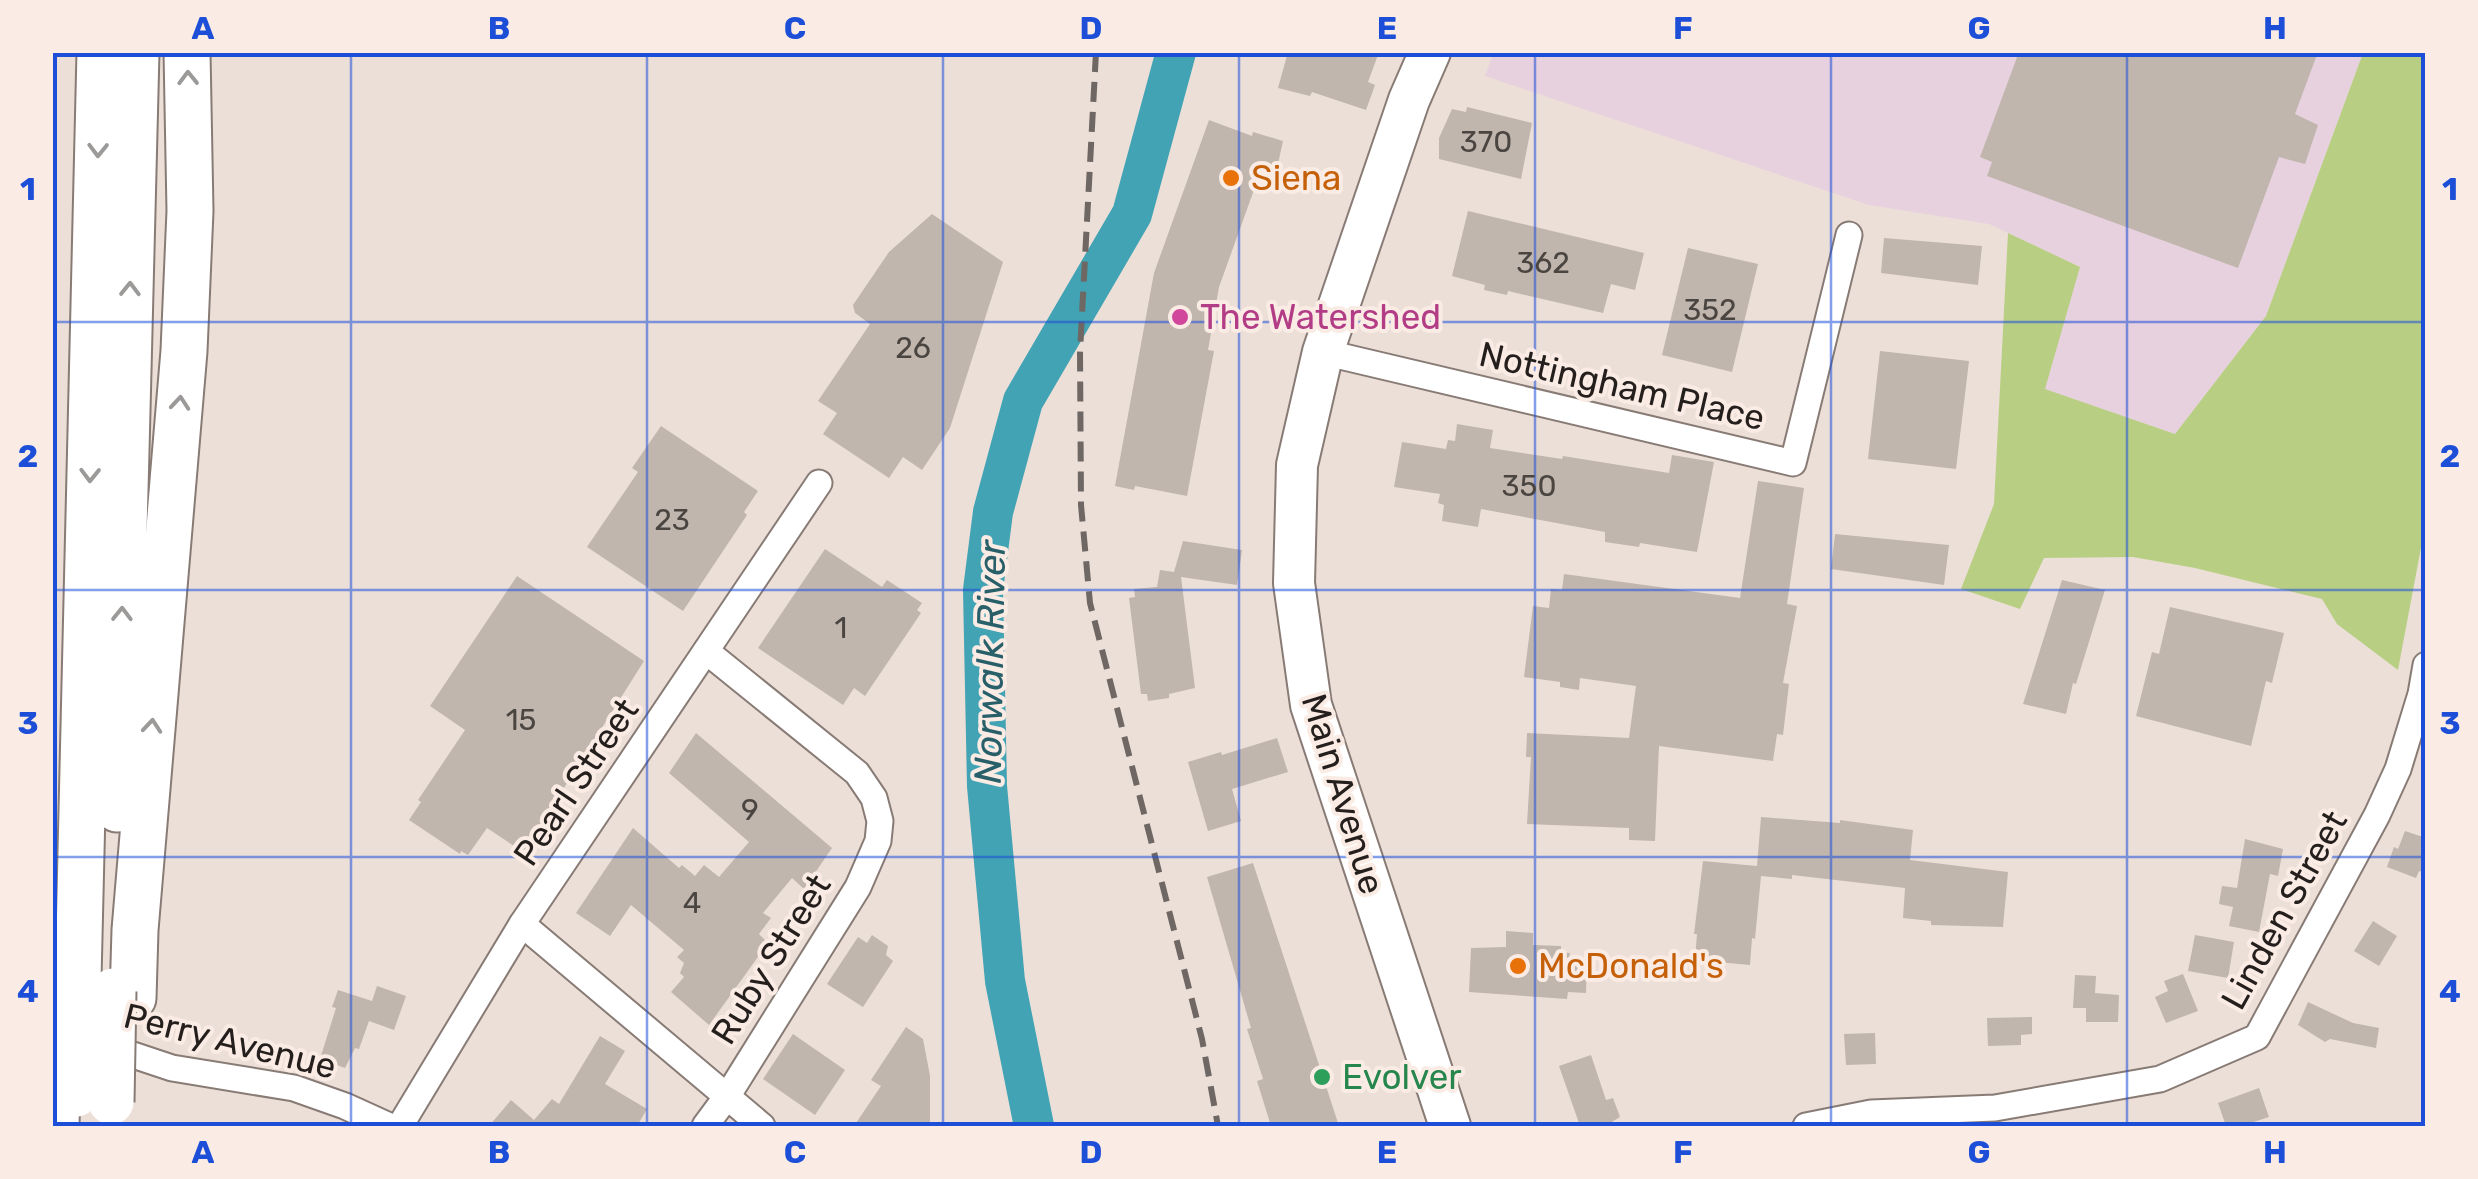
<svg xmlns="http://www.w3.org/2000/svg" width="2478" height="1179" font-family="Rubik,sans-serif">
  <style>
    .commercial { fill: #e7d1de }
    .green { fill: #b8cf83 }
    .lines { fill: none; stroke-linecap: round; stroke-linejoin: round }
    .river { stroke: #41a3b3; stroke-width: 40 }
    .building { fill: #c0b6ad }
    .street-casing { stroke: #887b75; stroke-width: 29 }
    .primary-casing { stroke: #887b75; stroke-width: 44 }
    .highway-casing { stroke: #887b75; stroke-width: 49 }
    .street { stroke: #fff; stroke-width: 25 }
    .primary { stroke: #fff; stroke-width: 40 }
    .highway { stroke: #fff; stroke-width: 45 }
    .rail { stroke: #6f6763; stroke-width: 6; stroke-dasharray: 20 10; stroke-linecap: butt }
    .highway-bridge-casing { stroke: #887b75; stroke-width: 49; stroke-linecap: butt }
    .highway-bridge { stroke: #fff; stroke-width: 45 }
    .oneway { stroke: #9c9a99 }
    .grid { fill: none; stroke: #1d4ed8; stroke-width: 2.5; stroke-opacity: 0.55 }
    .food-dot { fill: #e8710a; stroke: #faece5; stroke-width: 4 }
    .hotel-dot { fill: #d1479c; stroke: #faece5; stroke-width: 4 }
    .leisure-dot { fill: #2e9e5b; stroke: #faece5; stroke-width: 4 }
    .labels { text-anchor: middle; dominant-baseline: central; stroke-width: 8; stroke-linejoin: round; paint-order: stroke }
    .number-label { font-size: 30px; fill: #4b4541 }
    .food-label { font-size: 35px; fill: #c56008; stroke: #faece5; text-anchor: start }
    .hotel-label { font-size: 35px; fill: #b23c85; stroke: #faece5; text-anchor: start }
    .street-label { font-size: 35px; fill: #241f1d; stroke: #faece5 }
    .leisure-label { font-size: 35px; fill: #27864d; stroke: #faece5; text-anchor: start }
    .water-label { font-size: 38px; font-style: italic; fill: #285f68; stroke: #faece5 }
    .neatline { fill: none; stroke: #1d4ed8; stroke-width: 4 }
    .grid-label { font-size: 32px; text-anchor: middle; font-weight: bold; fill: #1d4ed8 }
  </style>
  <rect width="100%" height="100%" fill="#ecdfd8"/>
  <path class="commercial" d="M1494,52l869,1 -97,263 -91,118 -131,-45 36,-122 -91,-43 -120,-19 -384,-129z"/>
  <path class="green" d="M2363,53h62l1,468 -28,149 -61,-46 -15,-25 -127,-31 -62,-11 -89,1 -24,51 -59,-20 33,-85 14,-271 72,34 -35,122 130,45 91,-118z"/>
  <g class="lines">
    <path class="river" d="M1034,1126l-29,-145 -18,-195 -4,-196 10,-78 30,-111 109,-187 44,-162"/>
  </g>
  <g class="building">
    <path d="M1288,52h91l-11,30 7,3 -9,25 -54,-18 -2,4 -32,-8z"/>
    <path d="M2019,52h299l-23,62 23,11 -13,39 -26,-7 -41,111 -251,-92 5,-14 -12,-5z"/>
    <path d="M1467,107l65,16 -11,56 -82,-20v-21l13,-29 14,3z"/>
    <path d="M1209,120l43,16 1,-4 30,9 -9,41 -15,-6 -40,111 -11,63 6,1 -27,145 -52,-10 -1,4 -19,-4 39,-213z"/>
    <path d="M1468,211l176,42 -9,37 -24,-6 -8,29 -95,-22 -1,4 -23,-5 1,-5 -33,-9z"/>
    <path d="M932,214l71,48 -53,166 -28,42 -19,-13 -14,21 -66,-44 14,-21 -19,-12 52,-77 -15,-11 -2,-8 36,-53z"/>
    <path d="M1884,238l98,8 -4,39 -97,-12z"/>
    <path d="M1688,248l70,16 -26,108 -70,-17z"/>
    <path d="M1880,351l89,10 -13,108 -88,-10z"/>
    <path d="M1457,424l36,6 -3,18 72,11 1,-3 106,17 3,-18 42,7 -17,90 -57,-9 -1,4 -34,-5v-10l-124,-23 -3,18 -36,-6 2,-16 -6,-2 2,-9 -46,-7 8,-45 44,7 2,-9 7,1z"/>
    <path d="M661,426l97,65 -14,21 3,3 -64,96 -96,-64 51,-75 -6,-4z"/>
    <path d="M1758,481l46,7 -17,116 10,2 -14,77 6,1 -6,51 -6,-1 -4,27 -114,-15 -4,95 -26,-1v-12l-102,-4 4,-67h-5l1,-24 102,5 7,-52 -56,-8 -1,12 -19,-3v-5l-36,-5 9,-71 16,2 2,-19 11,1 2,-16 176,24z"/>
    <path d="M1835,534l114,11 -5,40 -113,-16z"/>
    <path d="M1183,541l59,9 -5,35 -56,-8 14,111 -26,6v4l-21,3 -1,-7h-6l-12,-96 6,-1 -1,-8 23,-2 3,-17 14,2z"/>
    <path d="M825,549l57,38 5,-7 35,23 -5,7 4,3 -56,83 -11,-8 -11,17 -85,-57z"/>
    <path d="M517,576l127,85 -94,149 4,2 -28,42 -39,-26 -19,27 -7,-4 -1,3 -51,-34 12,-18 -3,-2 47,-70 -35,-24z"/>
    <path d="M2062,580l43,10 -29,94 -3,-1 -7,31 -43,-10z"/>
    <path d="M2170,607l114,26 -12,50 -6,-2 -15,65 -115,-30 16,-64 7,2z"/>
    <path d="M696,733l136,115 -28,41 -12,-11 -29,35 8,5 -12,16 9,9 -59,82 -38,-33 13,-15 -4,-4 4,-10 -7,-6 7,-7 -53,-45 -21,31 -34,-23 57,-85 46,40 3,-3 13,11 9,-11 15,12 30,-35 -80,-69z"/>
    <path d="M1277,738l11,34 -56,17 9,32 -33,10 -20,-69 33,-10 1,3z"/>
    <path d="M1761,817l79,6v-3l73,10 -3,30 98,12 -5,55 -72,-2v-4l-28,-3 2,-30 -113,-13v4l-31,-3 -6,63 -3,-1 -2,27 -55,-5 2,-26h-3l9,-73 54,5z"/>
    <path d="M2405,831l21,7v35l-7,-2 -3,7 -29,-11 7,-20 4,2z"/>
    <path d="M2245,839l38,10 -5,27 -8,-2 -11,58 -30,-6 4,-19 -14,-3 3,-18 15,2z"/>
    <path d="M1253,863l86,263h-68l-14,-45 6,-2 -16,-50 4,-1 -44,-151z"/>
    <path d="M2373,921l24,15 -18,30 -25,-15z"/>
    <path d="M1506,931l27,2v12l28,1v6l9,1 -1,5 18,1 -1,34 -18,-1 -1,7 -98,-7 2,-44 35,-1z"/>
    <path d="M872,935l16,11 -2,9 7,6 -30,46 -36,-23 31,-47 9,6z"/>
    <path d="M2195,935l39,7 -6,36 -40,-7z"/>
    <path d="M2183,974l15,37 -32,12 -11,-26 13,-6 -4,-10z"/>
    <path d="M2075,975l21,1 -1,17 24,2 -1,27h-32v-14h-13z"/>
    <path d="M377,986l29,10 -12,34 -25,-9 -10,28 -4,-1 -10,20 -25,-9 16,-51 -4,-1 6,-17 34,11z"/>
    <path d="M2308,1002l45,21 26,5 -3,20 -46,-9 -5,3 -27,-17z"/>
    <path d="M2032,1017v17l-11,1v10l-33,1 -1,-28z"/>
    <path d="M906,1027l17,12 7,37v50h-76l27,-40 -10,-6z"/>
    <path d="M1875,1033l1,31 -30,1 -2,-31z"/>
    <path d="M793,1034l52,36 -30,45 -52,-36z"/>
    <path d="M600,1036l25,15 -20,33 42,25 -10,17h-148l22,-26 23,20 18,-21 7,5z"/>
    <path d="M1591,1055l15,45 7,-2 7,19 -15,9h-25l-21,-60z"/>
    <path d="M2259,1088l10,29 -28,9h-15l-8,-23z"/>
  </g>
  <g class="lines">
    <g class="street-casing">
      <g id="street">
        <path d="M1323,352l470,111 56,-228"/>
        <path d="M522,924l240,202"/>
        <path d="M52,1028l120,40 122,20 51,18 44,20"/>
        <path d="M400,1126l122,-202 297,-441"/>
        <path d="M705,1126l23,-31 130,-208 20,-46 2,-20 -6,-23 -17,-25 -151,-122"/>
        <path d="M1806,1126l65,-13 124,-5 165,-29 97,-42 120,-222 21,-46 23,-75 5,-29"/>
      </g>
    </g>
    <g class="primary-casing">
      <path id="primary" d="M1430,52l-21,48 -86,252 -26,113 -3,118 17,122 139,421"/>
    </g>
    <g class="highway-casing">
      <g id="highway">
        <path d="M117,809l19,-757"/>
        <path d="M78,979l22,-927"/>
        <path d="M133,998l2,-68 49,-579 6,-140 -3,-159"/>
        <path d="M56,1126l1,-40"/>
      </g>
    </g>
    <use href="#street" class="street"/>
    <use href="#primary" class="primary"/>
    <use href="#highway" class="highway"/>
    <path class="rail" d="M1096,52l-16,300 1,153 9,98 112,436 16,87"/>
    <g class="highway-bridge-casing">
      <g id="highway-bridge">
        <path d="M76,1094l2,-115"/>
        <path d="M111,1102l2,-111"/>
      </g>
    </g>
    <use href="#highway-bridge" class="highway-bridge"/>
  </g>
  <defs><path id="oneway-chevron" d="M-2-3.5L2.5 0L-2 3.5" fill="none" stroke-width="1.6" stroke-linecap="round" stroke-linejoin="round" transform="scale(2.5)"/></defs>
  <g class="oneway">
    <use href="#oneway-chevron" transform="translate(188 78) rotate(-91)"/>
    <use href="#oneway-chevron" transform="translate(98 150) rotate(91)"/>
    <use href="#oneway-chevron" transform="translate(130 289) rotate(-89)"/>
    <use href="#oneway-chevron" transform="translate(180 403) rotate(-85)"/>
    <use href="#oneway-chevron" transform="translate(90 475) rotate(91)"/>
    <use href="#oneway-chevron" transform="translate(122 614) rotate(-89)"/>
    <use href="#oneway-chevron" transform="translate(152 726) rotate(-85)"/>
  </g>
  <path class="grid" d="M351,52v1074M647,52v1074M943,52v1074M1239,52v1074M1535,52v1074M1831,52v1074M2127,52v1074M52,322h2374M52,590h2374M52,857h2374"/>
  <g class="food-dot">
    <circle cx="1231" cy="178" r="10"/>
    <circle cx="1518" cy="966" r="10"/>
  </g>
  <circle class="hotel-dot" cx="1180" cy="317" r="10"/>
  <circle class="leisure-dot" cx="1322" cy="1077" r="10"/>
  <g class="labels">
    <g class="number-label">
      <text x="1486" y="142">370</text>
      <text x="1543" y="263">362</text>
      <text x="1710" y="310">352</text>
      <text x="913" y="348">26</text>
      <text x="1529" y="486">350</text>
      <text x="672" y="520">23</text>
      <text x="841" y="628">1</text>
      <text x="521" y="720">15</text>
      <text x="750" y="810">9</text>
      <text x="692" y="903">4</text>
    </g>
    <g class="food-label">
      <text x="1251" y="178">Siena</text>
      <text x="1538" y="966">McDonald's</text>
    </g>
    <g class="hotel-label">
      <text x="1200" y="317">The Watershed</text>
    </g>
    <g class="street-label">
      <text transform="translate(1622 386) rotate(13)">Nottingham Place</text>
      <text transform="translate(576 782) rotate(-56)">Pearl Street</text>
      <text transform="translate(1343 794) rotate(73)">Main Avenue</text>
      <text transform="translate(2284 910) rotate(-61)">Linden Street</text>
      <text transform="translate(771 959) rotate(-58)">Ruby Street</text>
      <text transform="translate(230 1041) rotate(14)">Perry Avenue</text>
    </g>
    <g class="leisure-label">
      <text x="1342" y="1077">Evolver</text>
    </g>
    <g class="water-label">
      <text transform="translate(990 662) rotate(-89)">Norwalk River</text>
    </g>
  </g>
  <rect width="2478" height="1179" fill="none" stroke="#faece5" stroke-width="110"/>
  <rect x="55" y="55" width="2368" height="1069" class="neatline"/>
  <g class="grid-label">
    <text x="203" y="39">A</text>
    <text x="499" y="39">B</text>
    <text x="795" y="39">C</text>
    <text x="1091" y="39">D</text>
    <text x="1387" y="39">E</text>
    <text x="1683" y="39">F</text>
    <text x="1979" y="39">G</text>
    <text x="2275" y="39">H</text>
    <text x="28" y="200">1</text>
    <text x="2450" y="200">1</text>
    <text x="28" y="467">2</text>
    <text x="2450" y="467">2</text>
    <text x="28" y="734">3</text>
    <text x="2450" y="734">3</text>
    <text x="28" y="1002">4</text>
    <text x="2450" y="1002">4</text>
    <text x="203" y="1163">A</text>
    <text x="499" y="1163">B</text>
    <text x="795" y="1163">C</text>
    <text x="1091" y="1163">D</text>
    <text x="1387" y="1163">E</text>
    <text x="1683" y="1163">F</text>
    <text x="1979" y="1163">G</text>
    <text x="2275" y="1163">H</text>
  </g>
</svg>
